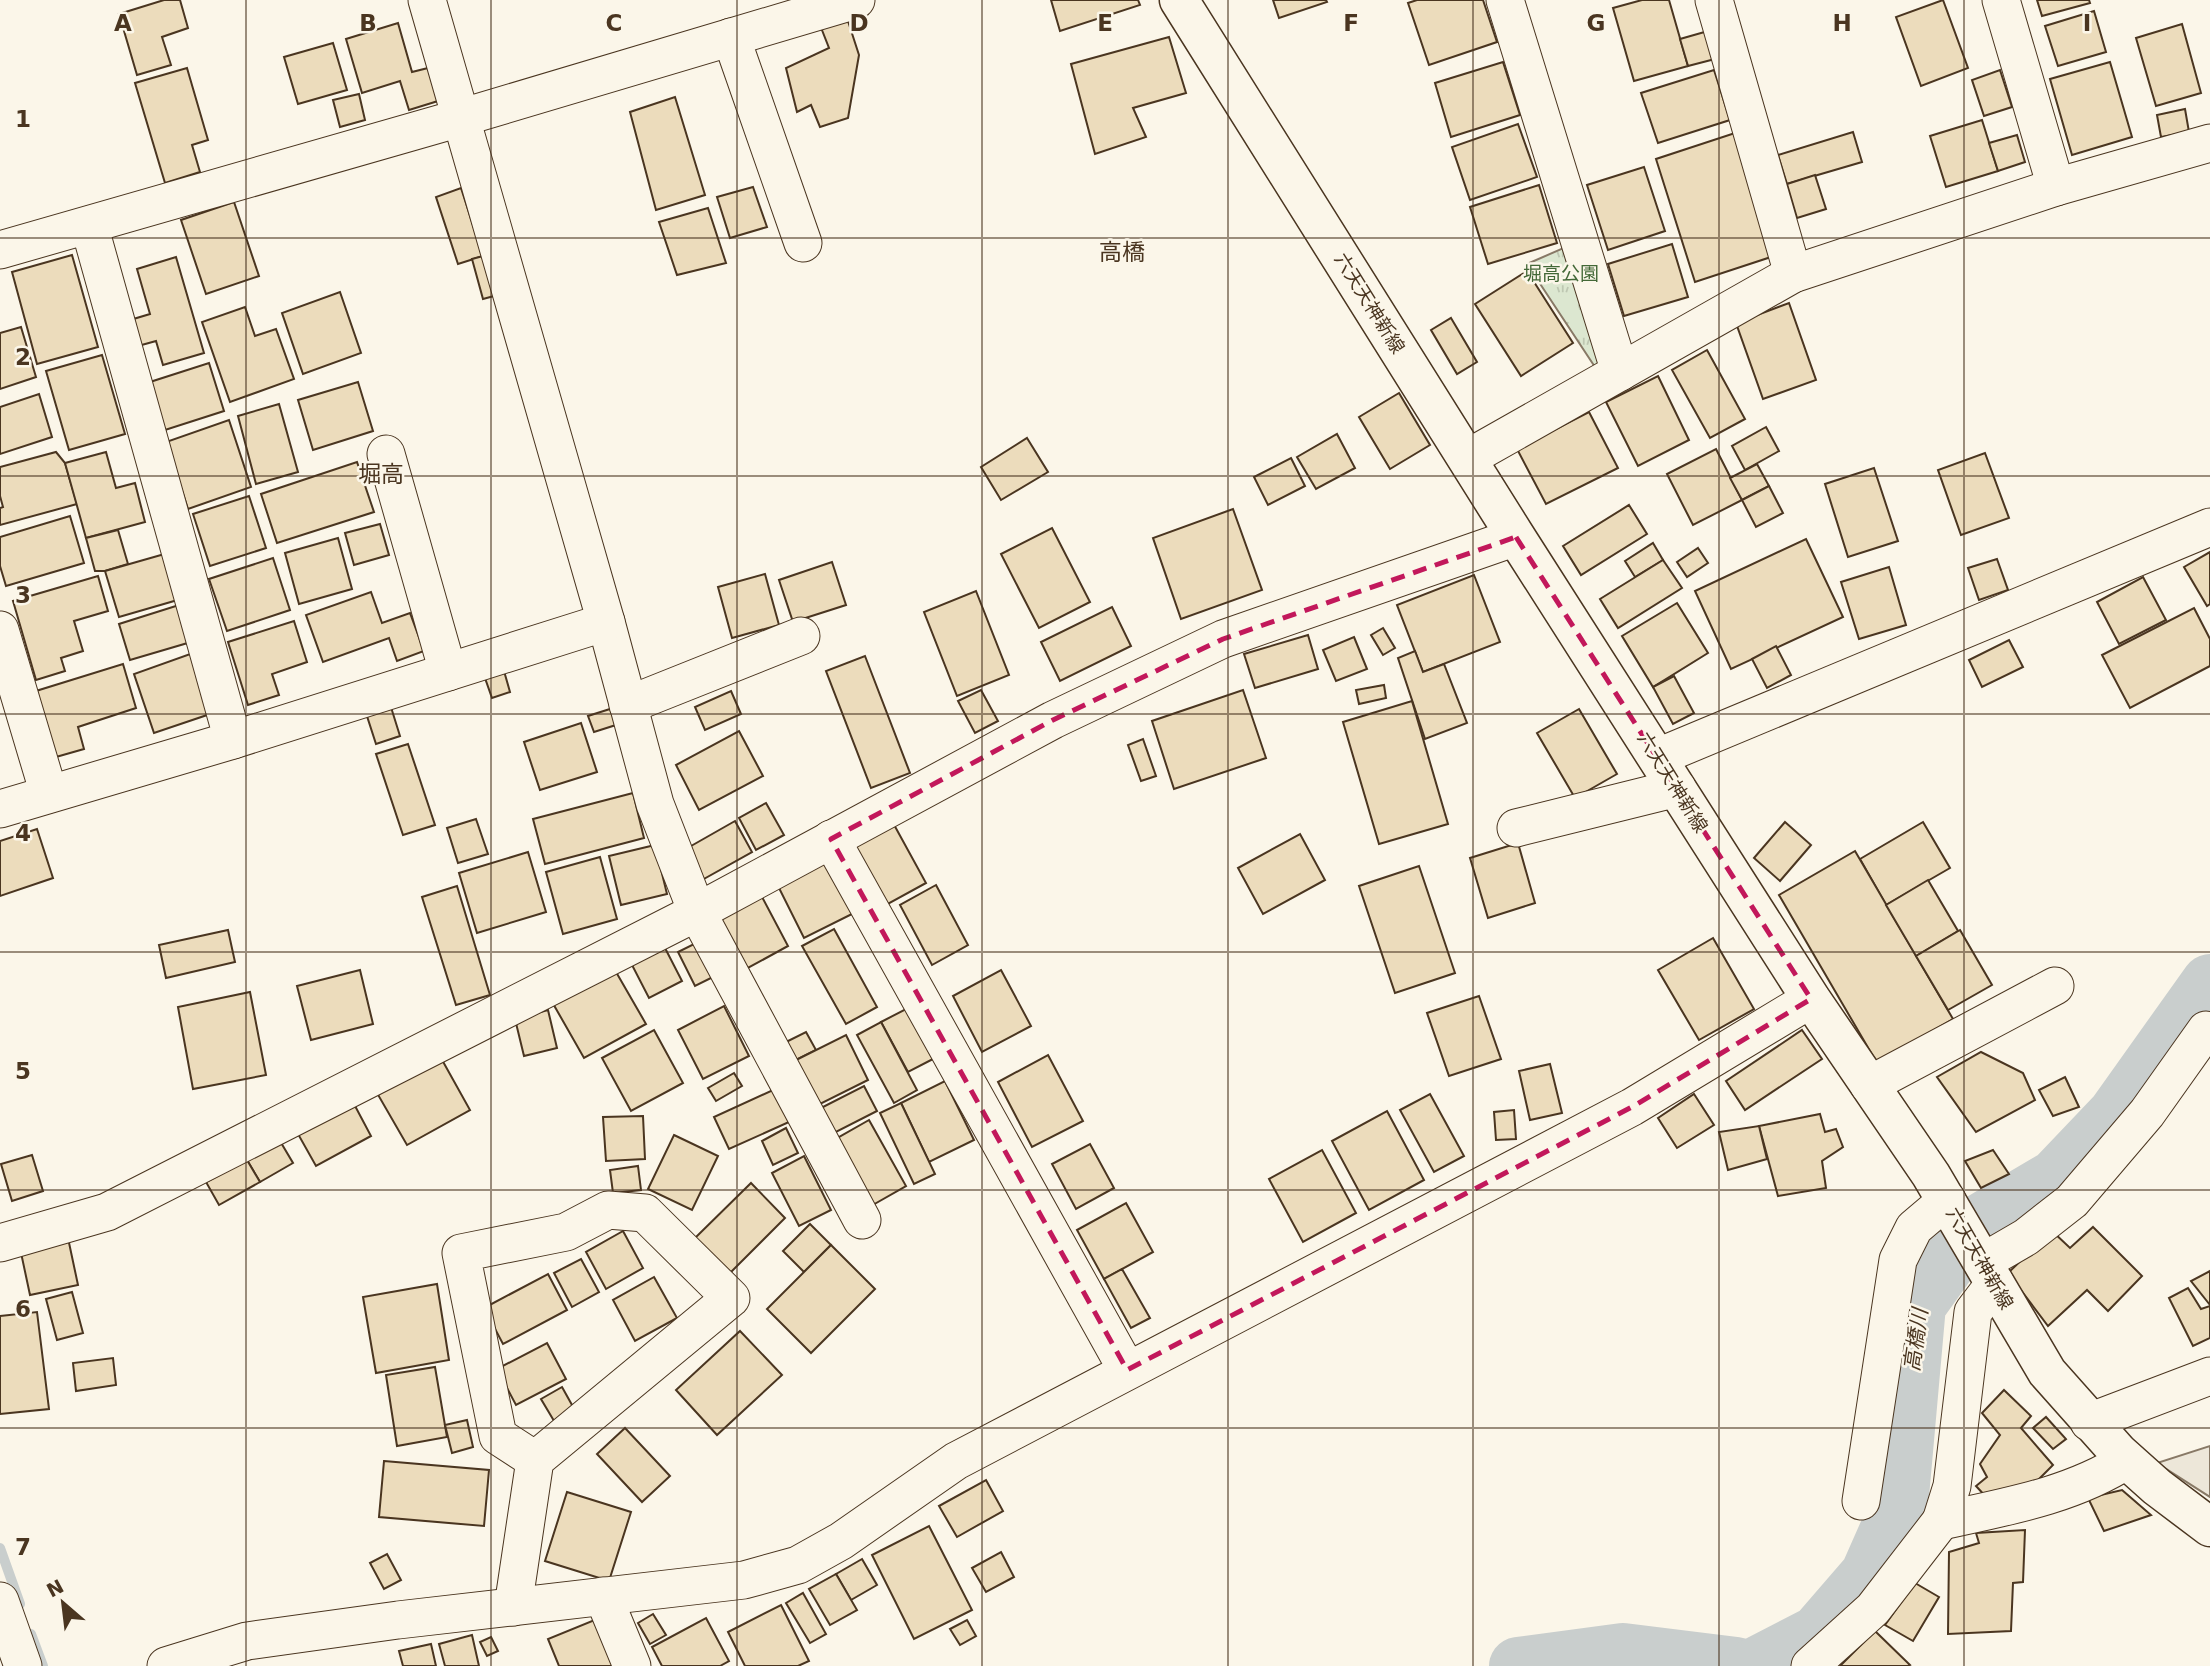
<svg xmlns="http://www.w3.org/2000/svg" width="2210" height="1666" font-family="'DejaVu Sans','Noto Sans JP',sans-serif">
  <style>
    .grass { fill: url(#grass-tufts); stroke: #887966; stroke-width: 2 }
    .parking { fill: #ede7d9; stroke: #887966; stroke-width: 2 }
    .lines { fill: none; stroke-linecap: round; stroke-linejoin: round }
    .stream { stroke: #c9cecd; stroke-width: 10 }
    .river { stroke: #c9cecd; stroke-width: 58 }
    .building { fill: #ecdcbc; stroke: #4a3520; stroke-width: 2 }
    .minor-casing { stroke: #4a3520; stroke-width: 39 }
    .major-casing { stroke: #4a3520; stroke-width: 41 }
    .minor { stroke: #fbf6e9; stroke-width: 37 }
    .major { stroke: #fbf6e9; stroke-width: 38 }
    .marked { fill: none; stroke: #c2185b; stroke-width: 5; stroke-dasharray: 14 9; stroke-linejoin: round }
    .grid { fill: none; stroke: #4a3520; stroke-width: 2; stroke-opacity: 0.55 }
    .labels { text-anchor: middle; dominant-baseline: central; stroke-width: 5; stroke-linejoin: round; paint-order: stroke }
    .park-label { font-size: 19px; fill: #436837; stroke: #fbf6e9 }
    .street-label { font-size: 19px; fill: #4a3520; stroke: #fbf6e9 }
    .water-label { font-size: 21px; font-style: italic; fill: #4a3520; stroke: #fbf6e9 }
    .quarter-label { font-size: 23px; fill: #4a3520; stroke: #fbf6e9 }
    .grid-label { font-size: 23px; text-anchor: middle; font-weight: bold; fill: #4a3520; stroke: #fbf6e9; stroke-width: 5; stroke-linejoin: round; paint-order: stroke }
  </style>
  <defs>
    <pattern id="grass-tufts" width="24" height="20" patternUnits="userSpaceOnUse" patternTransform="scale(1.75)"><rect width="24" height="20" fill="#dce7d0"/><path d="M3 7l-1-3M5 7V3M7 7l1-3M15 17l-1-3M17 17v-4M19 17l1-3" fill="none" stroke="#bec7b2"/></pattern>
  </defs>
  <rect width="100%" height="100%" fill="#fbf6e9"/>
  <path class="grass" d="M1575,243l36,116 -16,8 -68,-103z"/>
  <path class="parking" d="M2210,1446v51l-53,-34z"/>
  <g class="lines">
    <g class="stream">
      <path d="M0,1548l20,56"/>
      <path d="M31,1634l12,32"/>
    </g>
    <g class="river">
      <path d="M1518,1666l105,-14 113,14"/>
      <path d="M1756,1666l62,-32 51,-59 30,-68 18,-202 56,-78 83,-49 60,-63 94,-132"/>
    </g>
  </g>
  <g class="building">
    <path d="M164,0h16l8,28 -26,9 9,28 -34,10 -18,-61z"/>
    <path d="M1051,0h87l2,5 -80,26z"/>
    <path d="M1273,0h53l1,2 -48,16z"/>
    <path d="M1417,0h66l14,42 -68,23 -21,-62z"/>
    <path d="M1642,0h27l19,66 -54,15 -21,-73z"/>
    <path d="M1943,0l25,68 -47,18 -25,-69z"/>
    <path d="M2037,0h52l1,3 -48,13z"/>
    <path d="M2094,11l12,41 -48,14 -13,-40z"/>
    <path d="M847,18l12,37 -11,63 -28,9 -9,-22 -14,7 -11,-44 43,-20 -9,-23z"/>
    <path d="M398,23l14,49 16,-4 10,33 -29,9 -9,-29 -38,12 -16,-54z"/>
    <path d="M2182,24l19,69 -45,13 -20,-68z"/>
    <path d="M1708,31l7,28 -27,7 -8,-27z"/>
    <path d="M1169,37l17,56 -53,15 13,29 -51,17 -24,-90z"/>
    <path d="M333,43l14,47 -49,14 -14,-47z"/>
    <path d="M1503,62l17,53 -69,22 -16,-54z"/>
    <path d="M2110,62l22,75 -60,18 -22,-76z"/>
    <path d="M187,68l21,72 -16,5 8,27 -35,11 -30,-100z"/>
    <path d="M1714,70l16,50 -72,23 -17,-50z"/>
    <path d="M2000,70l12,37 -28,9 -12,-36z"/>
    <path d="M359,94l6,26 -25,7 -7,-27z"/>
    <path d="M675,97l30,98 -49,15 -26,-98z"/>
    <path d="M2185,109l4,23 -28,5 -4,-22z"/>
    <path d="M1982,120l16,51 -52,16 -16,-51z"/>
    <path d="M1518,124l19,53 -67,23 -18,-53z"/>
    <path d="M1738,132l39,123 -82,27 -39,-123z"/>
    <path d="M1853,132l9,30 -75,22 -9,-29z"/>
    <path d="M2017,135l8,27 -27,9 -9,-28z"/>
    <path d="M1644,167l21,64 -57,19 -21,-65z"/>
    <path d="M1815,175l11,34 -29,9 -10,-34z"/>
    <path d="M1539,185l18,58 -69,21 -18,-57z"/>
    <path d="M753,187l14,40 -37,11 -13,-41z"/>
    <path d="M461,188l22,68 -25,8 -22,-67z"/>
    <path d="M234,202l25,74 -53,18 -25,-74z"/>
    <path d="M708,208l18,55 -49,12 -18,-53z"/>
    <path d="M1672,244l16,53 -64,19 -16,-52z"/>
    <path d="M72,255l26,92 -61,17 -25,-92z"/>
    <path d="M483,256l11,40 -11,3 -11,-40z"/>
    <path d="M176,257l28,96 -41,12 -7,-24 -18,5 -8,-26 20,-6 -13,-45z"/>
    <path d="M1527,271l46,72 -52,33 -46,-72z"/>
    <path d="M340,292l21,61 -58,21 -21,-61z"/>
    <path d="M1789,303l27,77 -53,19 -27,-76z"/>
    <path d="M245,307l10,29 21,-7 18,50 -64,23 -28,-80z"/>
    <path d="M1451,318l26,44 -20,12 -26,-44z"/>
    <path d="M21,327l15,50 -36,12v-56z"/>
    <path d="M1707,350l38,69 -35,19 -38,-68z"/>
    <path d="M102,355l23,79 -56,16 -23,-79z"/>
    <path d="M209,363l15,48 -59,19 -15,-48z"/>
    <path d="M1658,376l31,64 -51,26 -32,-64z"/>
    <path d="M358,382l15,49 -60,19 -15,-50z"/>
    <path d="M1399,393l31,52 -40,24 -31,-52z"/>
    <path d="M39,394l13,43 -52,17v-47z"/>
    <path d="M279,404l19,68 -42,12 -18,-68z"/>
    <path d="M1589,412l29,56 -72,36 -29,-55z"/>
    <path d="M229,420l22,67 -63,22 -22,-67z"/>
    <path d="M1766,427l13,24 -34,19 -13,-24z"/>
    <path d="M1337,434l18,34 -39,21 -19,-32z"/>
    <path d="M1027,438l21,34 -47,28 -20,-33z"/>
    <path d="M1716,449l26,51 -49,25 -26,-51z"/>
    <path d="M56,452l9,11 12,41 -77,21v-17l3,-1 -3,-11v-29z"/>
    <path d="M106,452l10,36 19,-5 10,39 -59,16 -21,-75z"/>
    <path d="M1985,453l24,65 -48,17 -23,-65z"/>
    <path d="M1291,458l14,28 -37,19 -14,-28z"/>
    <path d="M357,462l17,50 -97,31 -16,-49z"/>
    <path d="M1757,464l12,22 -27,14 -12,-22z"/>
    <path d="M1874,468l24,73 -50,16 -23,-73z"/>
    <path d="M1769,486l14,27 -27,14 -14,-27z"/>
    <path d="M249,496l17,52 -56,18 -17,-52z"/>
    <path d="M1629,505l18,29 -66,41 -18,-29z"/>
    <path d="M1233,509l29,81 -81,29 -28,-81z"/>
    <path d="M70,516l14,47 -78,23 -6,-20v-29z"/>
    <path d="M380,524l9,31 -35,10 -9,-32z"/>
    <path d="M1052,528l38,74 -51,26 -38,-74z"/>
    <path d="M118,530l10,34 -23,7h-10l-9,-33z"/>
    <path d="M338,538l14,51 -53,15 -14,-51z"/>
    <path d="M1806,539l37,78 -112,52 -36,-78z"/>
    <path d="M1653,543l10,17 -28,17 -10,-16z"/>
    <path d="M1698,548l10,15 -21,14 -10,-15z"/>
    <path d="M2210,552v52l-3,2 -23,-39z"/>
    <path d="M168,553l13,46 -62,18 -14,-46z"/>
    <path d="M273,558l17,52 -63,21 -18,-52z"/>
    <path d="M1997,559l11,31 -29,10 -11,-32z"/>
    <path d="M1663,560l19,28 -64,40 -18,-29z"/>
    <path d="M832,562l14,43 -53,17 -14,-42z"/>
    <path d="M1889,567l17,58 -47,14 -18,-57z"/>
    <path d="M765,574l14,51 -47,13 -14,-51z"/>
    <path d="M1474,575l26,67 -77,30 -26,-67z"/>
    <path d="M98,576l10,35 -34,10 9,30 -22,7 4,13 -29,9 -23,-79z"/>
    <path d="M2143,577l23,43 -47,24 -22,-42z"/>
    <path d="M976,591l33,84 -52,21 -33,-84z"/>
    <path d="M371,592l11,31 28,-10 14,38 -27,10 -8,-23 -66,24 -17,-47z"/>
    <path d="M1677,603l31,50 -55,34 -31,-51z"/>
    <path d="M179,605l12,37 -61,18 -11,-36z"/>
    <path d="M1112,607l19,39 -71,35 -19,-39z"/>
    <path d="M2194,608l16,31v27l-80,42 -28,-53z"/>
    <path d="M294,621l13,41 -35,12 7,21 -31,10 -20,-63z"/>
    <path d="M1383,628l12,20 -12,7 -12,-20z"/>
    <path d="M1308,635l10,34 -63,19 -11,-34z"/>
    <path d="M1354,637l13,32 -31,12 -13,-31z"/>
    <path d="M2009,640l14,27 -41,20 -13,-27z"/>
    <path d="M1776,646l15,29 -24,13 -15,-29z"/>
    <path d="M1415,651l8,21 21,-8 23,59 -42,16 -27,-81z"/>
    <path d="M193,653l20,60 -59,20 -20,-59z"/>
    <path d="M865,656l45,117 -39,15 -45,-117z"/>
    <path d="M123,664l13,44 -58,19 6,22 -28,8 -20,-66z"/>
    <path d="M504,671l6,21 -18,6 -7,-20z"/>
    <path d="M1674,676l20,37 -21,11 -20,-37z"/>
    <path d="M1384,685l2,13 -27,6 -3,-14z"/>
    <path d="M981,690l17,31 -23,12 -17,-32z"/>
    <path d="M1243,690l23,68 -92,31 -22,-68z"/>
    <path d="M731,691l10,23 -36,16 -10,-23z"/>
    <path d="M1412,701l36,123 -69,20 -36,-122z"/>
    <path d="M390,704l10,32 -24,8 -10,-31z"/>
    <path d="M613,708l6,16 -25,8 -6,-16z"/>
    <path d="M1579,709l38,65 -42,24 -38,-65z"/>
    <path d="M581,723l16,49 -57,18 -16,-48z"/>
    <path d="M739,731l24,45 -64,34 -23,-45z"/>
    <path d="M1143,739l13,37 -15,5 -13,-36z"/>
    <path d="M408,744l27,81 -32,10 -27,-81z"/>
    <path d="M633,793l11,45 -99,26 -12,-45z"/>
    <path d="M766,803l18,32 -28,15 -17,-32z"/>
    <path d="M476,819l12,35 -30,9 -11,-35z"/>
    <path d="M735,821l17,31 -50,28 -18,-30z"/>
    <path d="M892,821l34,62 -40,22 -34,-61z"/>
    <path d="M1785,822l26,23 -31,36 -26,-23z"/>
    <path d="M1923,822l27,46 -64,37 -26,-46z"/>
    <path d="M37,829l16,49 -53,18v-55z"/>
    <path d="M1300,834l25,46 -62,34 -25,-46z"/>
    <path d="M1518,843l17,60 -47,15 -18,-60z"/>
    <path d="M655,845l12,49 -46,11 -12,-49z"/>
    <path d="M1855,851l98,168 -76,44 -98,-168z"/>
    <path d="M528,852l18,60 -69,21 -18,-60z"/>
    <path d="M600,857l17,62 -54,15 -17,-62z"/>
    <path d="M828,861l26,52 -50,25 -26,-52z"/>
    <path d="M1419,866l36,107 -60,20 -36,-107z"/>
    <path d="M1928,880l30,51 -42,25 -30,-51z"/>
    <path d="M936,885l32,60 -36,20 -32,-60z"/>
    <path d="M457,886l33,109 -34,10 -34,-108z"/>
    <path d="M761,895l27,51 -42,23 -28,-51z"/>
    <path d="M834,929l43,78 -31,17 -44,-78z"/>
    <path d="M228,930l7,32 -69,16 -7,-33z"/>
    <path d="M1960,930l32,55 -44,25 -32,-54z"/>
    <path d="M1713,938l41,71 -55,31 -41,-70z"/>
    <path d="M696,943l17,34 -18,9 -17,-34z"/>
    <path d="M665,948l17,33 -33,17 -17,-33z"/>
    <path d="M612,965l34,59 -62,34 -33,-58z"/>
    <path d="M360,970l13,54 -62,16 -14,-54z"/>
    <path d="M1001,970l30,56 -49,26 -29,-56z"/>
    <path d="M250,992l16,83 -73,14 -15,-82z"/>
    <path d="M1479,996l22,63 -52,17 -22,-63z"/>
    <path d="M724,1006l25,50 -46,23 -25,-49z"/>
    <path d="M906,1009l27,50 -25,13 -27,-50z"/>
    <path d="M548,1010l9,38 -33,8 -9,-37z"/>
    <path d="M881,1022l36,68 -23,13 -37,-68z"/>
    <path d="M654,1030l29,53 -52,28 -29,-53z"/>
    <path d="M1802,1030l20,29 -77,51 -19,-29z"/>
    <path d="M806,1032l10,18 -22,11 -10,-18z"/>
    <path d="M846,1035l22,45 -52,26 -22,-45z"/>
    <path d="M1981,1052l42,21 12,27 -59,32 -39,-55z"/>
    <path d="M1048,1055l35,66 -51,26 -34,-65z"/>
    <path d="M441,1058l29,52 -63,35 -30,-52z"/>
    <path d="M1550,1064l12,49 -32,7 -11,-49z"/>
    <path d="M734,1073l8,13 -26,15 -8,-13z"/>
    <path d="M2065,1077l14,30 -26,9 -14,-26z"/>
    <path d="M945,1081l29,59 -45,22 -28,-59z"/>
    <path d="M864,1086l13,25 -45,23 -13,-25z"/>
    <path d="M773,1090l16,32 -60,27 -15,-32z"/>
    <path d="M1430,1094l34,62 -30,16 -34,-62z"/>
    <path d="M1694,1094l20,31 -37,23 -19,-30z"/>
    <path d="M901,1103l34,71 -21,10 -34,-71z"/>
    <path d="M354,1104l17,32 -55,30 -18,-32z"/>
    <path d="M1514,1110l2,29 -20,1 -2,-28z"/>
    <path d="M1387,1111l37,69 -55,30 -37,-69z"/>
    <path d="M1820,1114l5,18 11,-3 7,18 -21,14 4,27 -48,8 -19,-70z"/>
    <path d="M643,1116l2,43 -39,2 -3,-44z"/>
    <path d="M869,1120l37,66 -35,20 -37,-66z"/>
    <path d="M1759,1126l8,33 -39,11 -9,-38z"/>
    <path d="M786,1128l12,25 -25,12 -11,-24z"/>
    <path d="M674,1135l44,21 -26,54 -44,-21z"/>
    <path d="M280,1141l13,22 -33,19 -13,-22z"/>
    <path d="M1090,1144l24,44 -38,21 -24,-45z"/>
    <path d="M1322,1150l34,63 -53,29 -34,-63z"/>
    <path d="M1993,1150l16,24 -28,14 -16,-27z"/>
    <path d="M32,1155l11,36 -31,10 -11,-37z"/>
    <path d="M804,1156l27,54 -32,16 -27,-53z"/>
    <path d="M247,1160l13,22 -41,23 -13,-23z"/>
    <path d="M638,1166l3,24 -28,3 -3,-23z"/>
    <path d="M751,1183l34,35 -56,56 -35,-35z"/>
    <path d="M1126,1203l27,49 -49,27 -27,-49z"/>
    <path d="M810,1224l21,21 -27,27 -21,-21z"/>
    <path d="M2093,1227l49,49 -34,35 -21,-21 -39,36 -40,-53 44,-42 18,17z"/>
    <path d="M623,1231l20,37 -37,21 -20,-37z"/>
    <path d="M68,1238l10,47 -48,10 -10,-47z"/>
    <path d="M831,1245l44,44 -64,64 -44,-44z"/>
    <path d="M581,1259l18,33 -27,15 -18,-34z"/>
    <path d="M1122,1269l28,49 -19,10 -27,-49z"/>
    <path d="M2210,1271v34l-19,-24z"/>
    <path d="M548,1274l19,36 -64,34 -19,-36z"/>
    <path d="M654,1277l23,41 -42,23 -22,-41z"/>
    <path d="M437,1284l12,76 -73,13 -13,-76z"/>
    <path d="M2188,1288l13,21 9,-3v32l-17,8 -24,-48z"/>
    <path d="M72,1292l11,41 -26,7 -11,-41z"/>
    <path d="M37,1312l12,97 -49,5v-98z"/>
    <path d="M740,1331l42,44 -65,60 -41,-45z"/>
    <path d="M547,1343l19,36 -50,26 -19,-36z"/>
    <path d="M113,1358l3,27 -40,6 -3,-28z"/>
    <path d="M435,1367l12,70 -50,9 -11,-71z"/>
    <path d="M562,1387l15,27 -20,12 -16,-27z"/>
    <path d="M2004,1390l27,26 -10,12 32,37 -20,20 -45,14 -12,-13 11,-9 -7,-13 20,-29 -18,-22z"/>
    <path d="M2046,1417l20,22 -13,10 -20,-21z"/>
    <path d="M467,1420l6,27 -21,6 -7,-28z"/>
    <path d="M625,1428l45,48 -28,26 -45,-48z"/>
    <path d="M384,1461l105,9 -5,56 -105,-9z"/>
    <path d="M986,1480l17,31 -46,26 -18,-31z"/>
    <path d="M2122,1490l29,25 -47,16 -16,-33z"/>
    <path d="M567,1492l64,20 -22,69 -64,-20z"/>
    <path d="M929,1526l43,84 -58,29 -42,-84z"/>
    <path d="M2025,1530l-2,52 -10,1 -2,48 -63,3 1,-82 30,-9 -3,-10z"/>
    <path d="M1001,1552l13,25 -28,15 -14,-24z"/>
    <path d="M387,1554l14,26 -17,9 -14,-26z"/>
    <path d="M862,1559l15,26 -26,15 -15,-26z"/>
    <path d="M836,1574l21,36 -27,15 -21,-36z"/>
    <path d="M1915,1583l24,14 -26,44 -28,-16z"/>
    <path d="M803,1593l23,41 -16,9 -24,-40z"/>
    <path d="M781,1605l28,56 -11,5h-53l-17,-34z"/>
    <path d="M653,1614l13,21 -16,9 -12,-21z"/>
    <path d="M706,1618l23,43 -9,5h-58l-10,-19z"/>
    <path d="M597,1619l19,47h-57l-11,-27z"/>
    <path d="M967,1620l9,16 -16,9 -10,-16z"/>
    <path d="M1875,1631l35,34 -2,1h-68z"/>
    <path d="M472,1635l7,31h-34l-6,-22z"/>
    <path d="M491,1637l7,14 -11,5 -7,-14z"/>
    <path d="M431,1644l5,22h-33l-4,-15z"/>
  </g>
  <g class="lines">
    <g class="minor-casing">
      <g id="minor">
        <path d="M427,0l179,622 49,182 42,108 165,308"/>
        <path d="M1505,0l115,372"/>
        <path d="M1714,0l79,274"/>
        <path d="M2001,0l55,187"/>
        <path d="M731,37l72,206"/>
        <path d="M89,225l144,515"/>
        <path d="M0,250l460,-132 396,-118"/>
        <path d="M386,454l62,218"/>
        <path d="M1468,458l325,-184 263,-87 154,-44"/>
        <path d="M0,630l49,164"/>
        <path d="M628,705l173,-69"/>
        <path d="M1658,757l552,-230"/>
        <path d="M0,809l233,-69 373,-118"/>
        <path d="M1516,828l161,-40"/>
        <path d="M831,839l296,531"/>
        <path d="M1869,1085l186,-99"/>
        <path d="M0,1243l107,-31 590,-300 356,-192 170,-81 293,-102"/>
        <path d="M1983,1262l43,-25 46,-36 75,-88 59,-83 4,4"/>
        <path d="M1995,1283l-22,29 -21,174 -11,35c64,-14 130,-25 186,-61"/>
        <path d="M2089,1422l121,-46"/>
        <path d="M1861,1501l37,-241 16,-32 33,-28"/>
        <path d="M603,1596l29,70"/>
        <path d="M0,1601l23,65"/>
        <path d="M513,1607l22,-147 -37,-24 -37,-183 105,-21 42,-22 37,3 86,85 -196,162"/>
        <path d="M166,1666l81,-25 151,-21 346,-40 54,-15 43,-24 115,-80 676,-354 179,-108"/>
        <path d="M1810,1666l63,-57 68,-88"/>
      </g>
    </g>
    <g class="major-casing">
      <path id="major" d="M1179,0l337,537 295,462 120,176 116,197 72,81 38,34 53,40"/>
    </g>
    <use href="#minor" class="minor"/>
    <use href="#major" class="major"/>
  </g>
  <path class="marked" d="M1516,537l295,462 -179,108 -505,263 -296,-531 222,-119 170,-81z"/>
  <path class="grid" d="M246,0v1666M491,0v1666M737,0v1666M982,0v1666M1228,0v1666M1473,0v1666M1719,0v1666M1964,0v1666M0,238h2210M0,476h2210M0,714h2210M0,952h2210M0,1190h2210M0,1428h2210"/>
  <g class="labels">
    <g class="park-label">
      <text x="1561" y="273">堀高公園</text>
    </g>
    <g class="street-label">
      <text transform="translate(1370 303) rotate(58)">六天天神新線</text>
      <text transform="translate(1673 782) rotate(58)">六天天神新線</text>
      <text transform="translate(1980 1258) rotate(60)">六天天神新線</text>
    </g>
    <g class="water-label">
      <text transform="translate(1916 1340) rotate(-82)">高橋川</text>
    </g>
    <g class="quarter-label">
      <text x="1122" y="252">高橋</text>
      <text x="381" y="474">堀高</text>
    </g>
  </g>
  <g class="grid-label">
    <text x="123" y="31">A</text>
    <text x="368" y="31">B</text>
    <text x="614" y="31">C</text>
    <text x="859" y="31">D</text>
    <text x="1105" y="31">E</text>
    <text x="1351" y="31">F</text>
    <text x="1596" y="31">G</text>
    <text x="1842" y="31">H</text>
    <text x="2087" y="31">I</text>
    <text x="23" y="127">1</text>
    <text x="23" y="365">2</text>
    <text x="23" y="603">3</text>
    <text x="23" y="841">4</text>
    <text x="23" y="1079">5</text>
    <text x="23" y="1317">6</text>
    <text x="23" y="1555">7</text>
  </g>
  <g transform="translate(63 1603) rotate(332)" stroke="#fbf6e9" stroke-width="5" paint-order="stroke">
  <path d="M0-5L12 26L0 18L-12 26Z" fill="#4a3520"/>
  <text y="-10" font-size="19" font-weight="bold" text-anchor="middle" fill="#4a3520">N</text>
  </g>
</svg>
